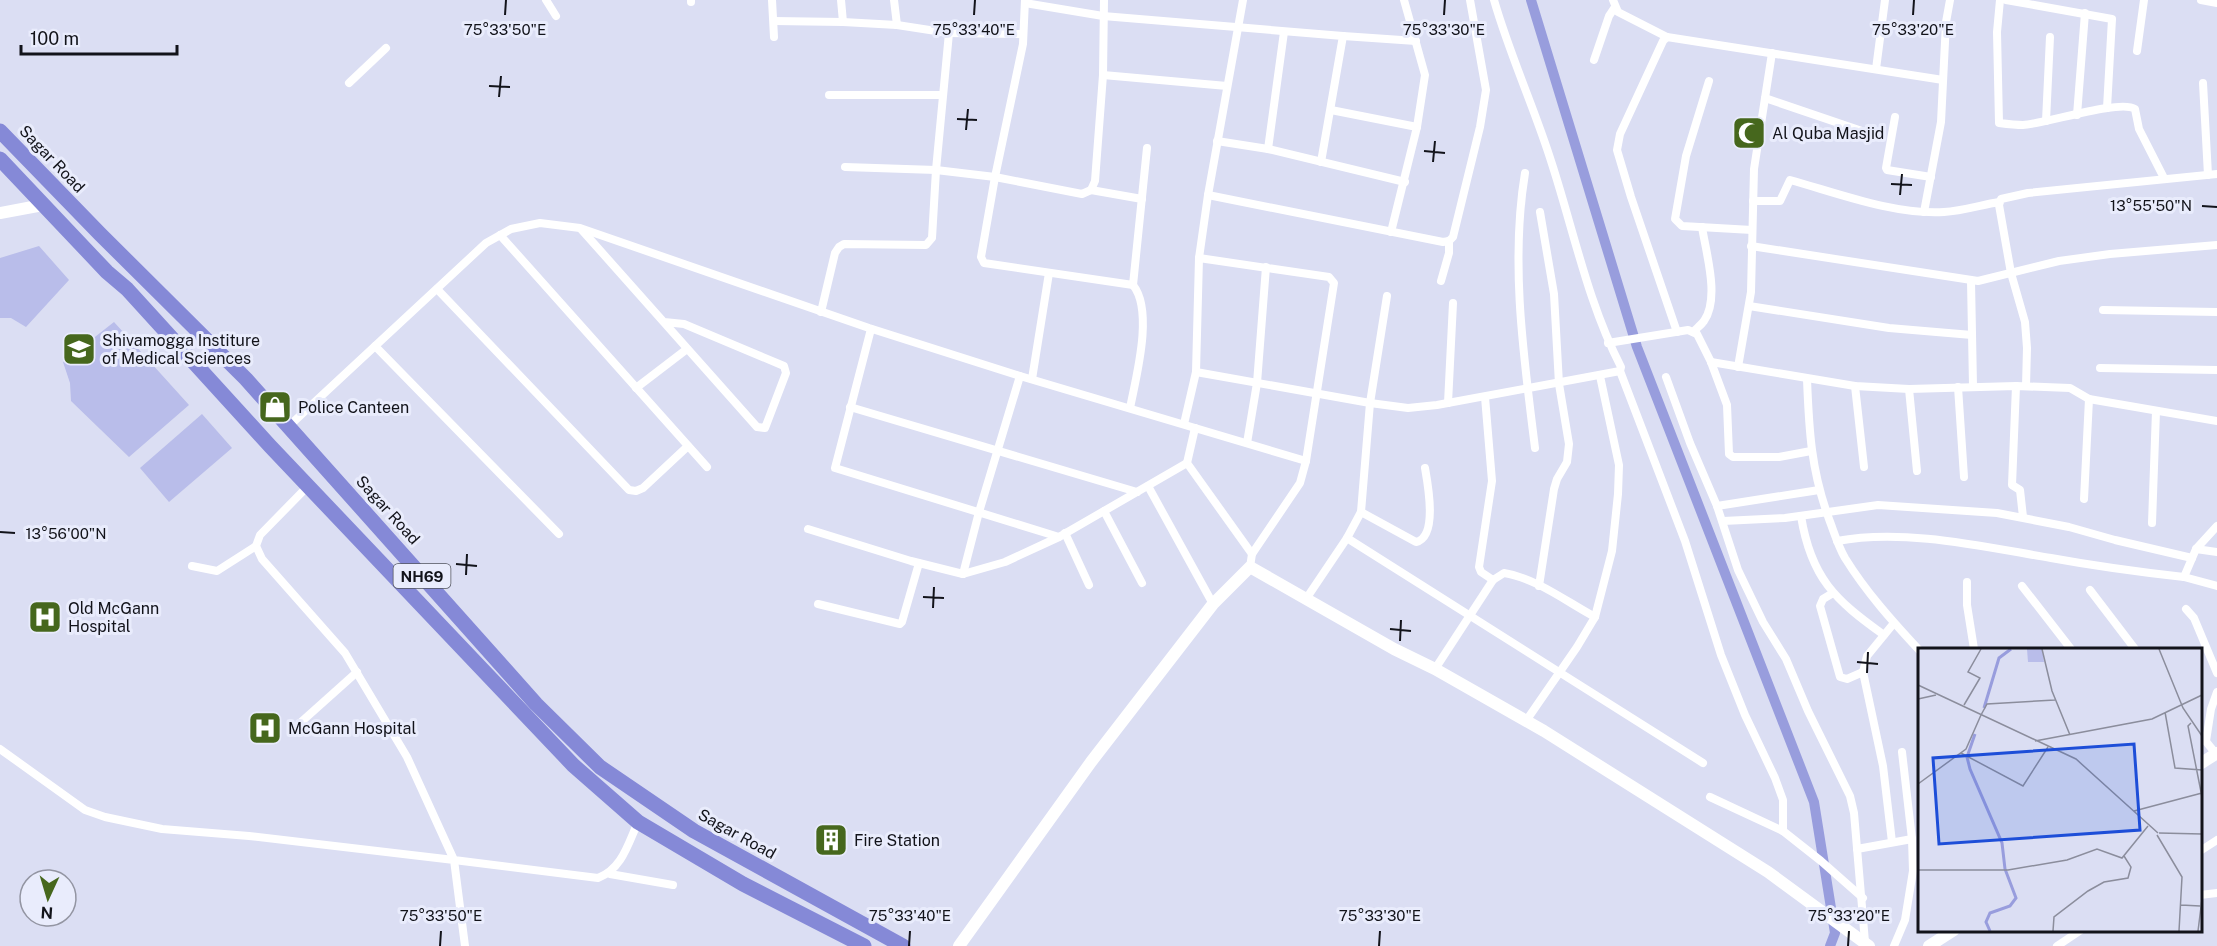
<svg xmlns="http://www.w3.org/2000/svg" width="2217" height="946" font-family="'Public Sans',sans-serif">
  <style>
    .green { fill: #b9bdea }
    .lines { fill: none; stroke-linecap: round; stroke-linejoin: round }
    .canal { stroke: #989ddd; stroke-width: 10 }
    .street { stroke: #fff; stroke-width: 8 }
    .secondary { stroke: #fff; stroke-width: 12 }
    .highway { stroke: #8589d7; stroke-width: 15 }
    .ticks { fill: none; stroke: #12131a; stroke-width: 2 }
    .labels { text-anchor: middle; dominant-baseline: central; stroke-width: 6; stroke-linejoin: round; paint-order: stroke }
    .shield { fill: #e9ecfc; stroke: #52545e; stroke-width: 1.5 }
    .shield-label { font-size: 15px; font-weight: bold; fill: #12131a }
    .poi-label { font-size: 16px; fill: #12131a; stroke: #e9ecfc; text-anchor: start }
    .street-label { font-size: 16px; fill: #12131a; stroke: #e9ecfc }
    .inset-river { fill: none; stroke: #989ddd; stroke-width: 3 }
    .inset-road { fill: none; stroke: #8b8d9c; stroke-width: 1.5 }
    .view { fill: #1d4ed8; fill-opacity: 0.15; stroke: #1d4ed8; stroke-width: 3 }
    .inset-edge { fill: none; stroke: #12131a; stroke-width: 3 }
    .ticks-label { font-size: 15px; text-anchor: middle; fill: #12131a; stroke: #e9ecfc; stroke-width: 6; stroke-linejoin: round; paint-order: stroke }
  </style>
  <rect width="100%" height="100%" fill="#dbdef3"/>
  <g class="green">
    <path d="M39,246l30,34 -43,47 -15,-9h-11v-60z"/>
    <path d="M114,322l75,83 -60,52 -58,-56 -1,-18 -7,-21z"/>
    <path d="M202,414l30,34 -63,54 -29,-34z"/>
  </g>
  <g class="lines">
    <path class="canal" d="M1531,0l106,347 177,455 21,131 -5,13"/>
    <g class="street">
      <path d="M546,0l10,16"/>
      <path d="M691,0v2"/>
      <path d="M772,0l2,37"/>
      <path d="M841,0l2,22"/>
      <path d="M894,0l3,25"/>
      <path d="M1025,0l-2,44 -28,133 -14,80 3,6 149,22 14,-137"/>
      <path d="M1494,0c16,56 41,109 58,164 22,68 36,139 69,203l-1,4 65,170 36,114 24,60 30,63 8,22v31"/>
      <path d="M1613,0l5,12 49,25"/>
      <path d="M2000,0l-3,32 2,91c8,1 16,2 24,2 22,-1 97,-26 112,-16l4,20 25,49"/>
      <path d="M2006,0l106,19 -5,89"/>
      <path d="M2201,0l16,3"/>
      <path d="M1025,3l78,13 240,20 -22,126"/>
      <path d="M774,21l69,1 54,3 52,8 74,1"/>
      <path d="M1343,36l73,5"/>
      <path d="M2137,51l7,-51"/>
      <path d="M1594,60l15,-44 6,-9"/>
      <path d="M1876,69l9,-69"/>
      <path d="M1103,75l124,11"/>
      <path d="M1709,81l-23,75 -11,63 7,7 70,4"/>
      <path d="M349,83l37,-35"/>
      <path d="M2203,83l5,92"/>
      <path d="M829,95h113"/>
      <path d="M1765,98l97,33"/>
      <path d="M1331,110l86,17"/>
      <path d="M2077,115l8,-102"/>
      <path d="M1895,117l-9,51 1,2 44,7"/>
      <path d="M2046,121l4,-84"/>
      <path d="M1217,141l51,8 137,33"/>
      <path d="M1268,149l16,-117"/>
      <path d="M845,167l91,3 59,7 87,17 9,-4 51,9"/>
      <path d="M1525,173c-15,90 -1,186 10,275"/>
      <path d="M1091,190l4,-9 8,-106 1,-75"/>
      <path d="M1208,195l235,47 6,-1 4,-4 27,-110 6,-37 -16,-90"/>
      <path d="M1753,201h27l10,-21c47,13 104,35 154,32 18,-1 37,-7 55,-10"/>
      <path d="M1924,212l17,-90 5,-100 4,-22"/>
      <path d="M581,229l176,198 8,1 21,-55 -2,-7 -100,-42 -20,-2"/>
      <path d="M1391,232l26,-105 8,-52 -21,-75"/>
      <path d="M500,235l207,232"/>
      <path d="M1751,246l227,35 81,-20 51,-7 107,-9"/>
      <path d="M1199,258l130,19 5,6 -28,178 -6,22 -48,71 -2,13"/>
      <path d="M1441,281l8,-28v-12"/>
      <path d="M1971,281l2,105"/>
      <path d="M437,289l192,201 7,1 7,-3 45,-42"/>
      <path d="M1749,306l140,22 83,7"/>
      <path d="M2103,310l114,2"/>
      <path d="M821,312l14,-59 4,-6 5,-3 82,1 6,-7 4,-68 13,-137"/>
      <path d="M871,329l-36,139 224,69"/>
      <path d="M1677,332l-46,-135 -14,-47 3,-16 43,-93 4,-4 276,43"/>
      <path d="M1693,332c4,-4 8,-7 11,-11 16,-23 2,-68 -2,-94"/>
      <path d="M1608,343l80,-13 9,4 14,28 16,43 2,49 4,3h46l32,-6"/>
      <path d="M375,346l184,188"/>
      <path d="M1711,362l144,24 54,3 107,-3 54,2 19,11 128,22"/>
      <path d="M1738,367l13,-75 3,-123 18,-116"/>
      <path d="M2100,368l117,2"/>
      <path d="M1196,372l174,31 38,5 29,-3 183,-34"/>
      <path d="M1666,377l24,66 27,63 21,64 25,52 23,37 22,52 42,85 4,17 11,129"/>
      <path d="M1032,379l17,-106"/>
      <path d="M1807,379c2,51 4,91 22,140 5,13 9,27 16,39 21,34 48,64 75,93"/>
      <path d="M1855,386l9,81"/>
      <path d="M2016,386l-4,99 8,5 3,27"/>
      <path d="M2026,386l1,-38 -2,-26 -14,-49 -12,-68 2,-6 27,-6 189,-19"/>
      <path d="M1958,387l6,90"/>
      <path d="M636,388l51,-39"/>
      <path d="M1909,389l8,82"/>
      <path d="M1485,397l7,84 -13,86 2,5 12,8 11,-7c32,5 63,29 91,44"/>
      <path d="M1448,403l5,-100"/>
      <path d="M850,407l287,85"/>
      <path d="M1130,408c6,-31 24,-97 3,-123"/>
      <path d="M1184,424l12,-52 3,-114 9,-63 35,-195"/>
      <path d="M289,426l197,-183 25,-14 29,-6 40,5 289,100 151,48 286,85"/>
      <path d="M1195,428l-8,35 65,91"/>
      <path d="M1247,443l10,-60 9,-116"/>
      <path d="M309,485l-49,50 -4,11 6,13 83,94 62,104 47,103 144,18c24,-9 30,-34 40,-56"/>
      <path d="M1148,486l65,118"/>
      <path d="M2084,499l5,-100"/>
      <path d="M1717,506l102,-16"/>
      <path d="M1104,511l38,72"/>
      <path d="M1361,512l55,30c22,-5 12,-57 9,-74"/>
      <path d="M1801,516c10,62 34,84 83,119"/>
      <path d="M1723,521l62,-3 93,-13 119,8 72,14 46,13 77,18"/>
      <path d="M2152,523l4,-112"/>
      <path d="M2217,526l-21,23 -12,28 33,9"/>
      <path d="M808,529l103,32 52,13 42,-12 54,-25 128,-74"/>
      <path d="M1065,533l24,52"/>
      <path d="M1347,538l356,225"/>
      <path d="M1837,541c67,-13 148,6 214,17 44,8 88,14 133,19"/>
      <path d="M2196,549l21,3"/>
      <path d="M192,566l25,5 39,-25"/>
      <path d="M963,574l16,-62 41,-136"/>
      <path d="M1967,582v23l7,44"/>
      <path d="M1539,586l15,-97 3,-10 10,-17 2,-18 -10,-60 -5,-90 -14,-82"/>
      <path d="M2022,586l49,63"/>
      <path d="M2090,590l45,59"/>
      <path d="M1833,593l-10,6 -3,7 20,71 7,2 16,-7"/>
      <path d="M1306,599l41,-61 14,-26 9,-109 17,-107"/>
      <path d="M818,604l82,20 2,-2 17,-59"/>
      <path d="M2186,609l8,9 23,55"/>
      <path d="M1435,669l58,-89"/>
      <path d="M1526,721l51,-74 18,-30 17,-66 6,-57 1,-29 -19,-89"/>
      <path d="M300,723l57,-51"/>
      <path d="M2200,734l16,20"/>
      <path d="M2206,741l5,-32 6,-17"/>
      <path d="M0,749l85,61 20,7 57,12 87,7 205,24 11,86"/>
      <path d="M1710,797l73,34 38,30 42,37"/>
      <path d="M1892,842l-9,-76 -20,-94 4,-16 27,-33"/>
      <path d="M1857,849l55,-10"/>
      <path d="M2200,851l17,-11"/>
      <path d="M610,874l63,11"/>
      <path d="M2200,895l17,-2"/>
      <path d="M1894,946l11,-26 8,-49 -1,-32 -10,-87"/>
      <path d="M2057,946l24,-16"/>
    </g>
    <g class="secondary">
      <path d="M0,213l43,-8"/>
      <path d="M2200,764l17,-11"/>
      <path d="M959,946l132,-184 122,-158 37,-37 144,82 41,20 109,62 224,141 101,74"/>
      <path d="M1929,946l25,-16"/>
    </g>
    <g class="highway">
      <path d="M0,131l100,103 146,145 290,325 64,63 94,64 209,115"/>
      <path d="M0,159l107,113 20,17 143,157 303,319 65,57 105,62 121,62"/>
    </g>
  </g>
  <path class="ticks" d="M505,15l1,-15M974,15l1,-15M1444,15l1,-15M1913,15l1,-15M489,86l21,1M499,97l2,-21M957,119l20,1M966,130l2,-21M1424,151l21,2M1433,162l2,-21M1891,184l21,1M1900,195l2,-21M2202,206l15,1M0,532l15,1M456,564l21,2M466,575l1,-21M923,597l21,1M933,608l1,-21M1390,629l21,2M1400,641l1,-21M1857,662l21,2M1867,673l1,-21M440,946l1,-15M909,946l1,-15M1379,946l1,-15M1848,946l1,-15"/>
  <defs>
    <g id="mosque-square" transform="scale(1.725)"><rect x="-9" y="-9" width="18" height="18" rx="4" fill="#46671d" stroke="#e9ecfc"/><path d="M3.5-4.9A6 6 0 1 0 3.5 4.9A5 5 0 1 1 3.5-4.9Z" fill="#fff"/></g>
    <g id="university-square" transform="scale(1.725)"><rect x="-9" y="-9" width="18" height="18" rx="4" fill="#46671d" stroke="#e9ecfc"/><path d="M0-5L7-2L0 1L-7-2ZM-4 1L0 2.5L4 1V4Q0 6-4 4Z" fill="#fff"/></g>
    <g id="shop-square" transform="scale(1.725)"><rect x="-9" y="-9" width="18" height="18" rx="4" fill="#46671d" stroke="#e9ecfc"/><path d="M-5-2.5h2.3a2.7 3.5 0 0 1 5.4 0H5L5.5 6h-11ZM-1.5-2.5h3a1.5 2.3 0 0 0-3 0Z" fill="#fff"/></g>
    <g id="hospital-square" transform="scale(1.725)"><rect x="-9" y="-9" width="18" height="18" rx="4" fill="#46671d" stroke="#e9ecfc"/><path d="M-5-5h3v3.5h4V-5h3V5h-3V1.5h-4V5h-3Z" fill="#fff"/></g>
    <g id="building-square" transform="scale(1.725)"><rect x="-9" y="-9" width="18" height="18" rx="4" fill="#46671d" stroke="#e9ecfc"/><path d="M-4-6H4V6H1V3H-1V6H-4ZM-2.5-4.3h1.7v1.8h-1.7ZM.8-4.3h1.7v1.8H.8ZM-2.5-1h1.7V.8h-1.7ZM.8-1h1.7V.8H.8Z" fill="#fff"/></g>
  </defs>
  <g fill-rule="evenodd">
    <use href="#mosque-square" x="1749" y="133"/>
    <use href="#university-square" x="79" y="349"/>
    <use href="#shop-square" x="275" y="407"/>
    <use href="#hospital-square" x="45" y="617"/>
    <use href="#hospital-square" x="265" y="728"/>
    <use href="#building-square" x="831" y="840"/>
  </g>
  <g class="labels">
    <rect class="shield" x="393.5" y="564" width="57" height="24" rx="4.5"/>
    <g class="shield-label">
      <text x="422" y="576">NH69</text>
    </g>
    <g class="poi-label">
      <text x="1772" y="133">Al Quba Masjid</text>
      <text x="102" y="340">Shivamogga Institure<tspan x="102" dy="18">of Medical Sciences</tspan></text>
      <text x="298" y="407">Police Canteen</text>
      <text x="68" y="608">Old McGann<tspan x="68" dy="18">Hospital</tspan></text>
      <text x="288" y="728">McGann Hospital</text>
      <text x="854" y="840">Fire Station</text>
    </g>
    <g class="street-label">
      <text transform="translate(52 159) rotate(46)">Sagar Road</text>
      <text transform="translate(388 510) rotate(48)">Sagar Road</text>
      <text transform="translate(737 834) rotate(29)">Sagar Road</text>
    </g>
  </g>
  <g transform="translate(1918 648)">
    <rect width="284" height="284" fill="#dbdef3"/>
    <path d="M109,1h15l2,13h-16z" fill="#b9bdea"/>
    <path class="inset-river" d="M66,60l15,-50 12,-9M57,86l-8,23 3,12 32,74 3,26 11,29 -6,8 -20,7 -4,9 4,9"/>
    <path class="inset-road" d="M124,1l10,42 18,44M241,1l24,59 19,28M0,37l158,74 82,74M0,51l18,-4M46,57l16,-27 -12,-6 13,-23M247,64l10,56 27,2M63,67l6,-11 68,-4M273,75l-3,3 14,71M117,93l117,-22 50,-24M43,105l62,33 25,-39M0,136l48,-35 15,-34M216,163l68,-18M241,185l43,1M239,187l25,42 -3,54M0,222h90l59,-10 30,-11 25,9 26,-32M263,257l19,1M135,283l1,-14 34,-26 16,-9 24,-4 3,-11 -7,-11M280,283l4,-32"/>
    <path class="view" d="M216,96l6,86 -201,14 -6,-86z"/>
    <rect width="284" height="284" class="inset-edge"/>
  </g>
  <g class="ticks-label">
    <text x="505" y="35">75°33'50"E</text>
    <text x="974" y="35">75°33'40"E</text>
    <text x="1444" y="35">75°33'30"E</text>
    <text x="1913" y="35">75°33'20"E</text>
    <text x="2151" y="211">13°55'50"N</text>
    <text x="66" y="539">13°56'00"N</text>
    <text x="441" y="921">75°33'50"E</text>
    <text x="910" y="921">75°33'40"E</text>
    <text x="1380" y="921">75°33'30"E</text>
    <text x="1849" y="921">75°33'20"E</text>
  </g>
  <g transform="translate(48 898) rotate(184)"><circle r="28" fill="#e9ecfc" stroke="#9395a2" stroke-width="1.5"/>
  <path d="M0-4.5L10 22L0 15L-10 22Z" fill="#46671d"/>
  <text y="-9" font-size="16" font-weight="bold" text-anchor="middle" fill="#12131a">N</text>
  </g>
  <path d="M21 45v9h156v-9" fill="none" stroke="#12131a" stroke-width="3"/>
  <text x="30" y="45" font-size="18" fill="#12131a" stroke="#e9ecfc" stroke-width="4.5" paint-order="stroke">100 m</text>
</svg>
